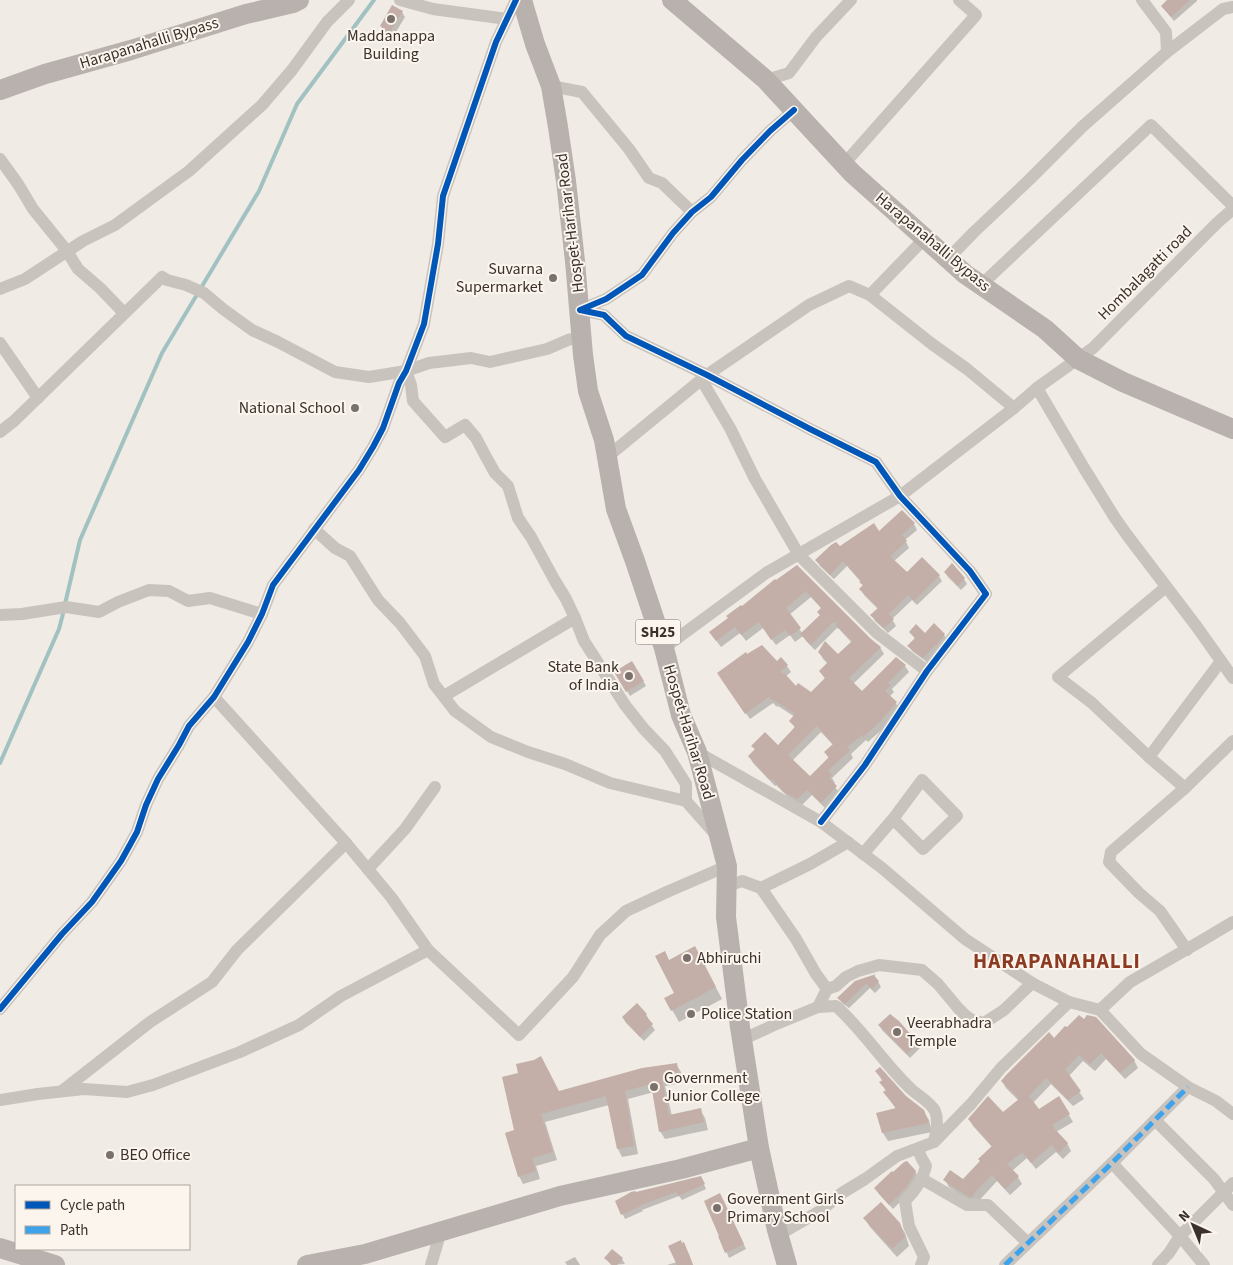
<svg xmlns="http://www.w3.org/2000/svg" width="1233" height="1265" font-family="'Source Sans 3',sans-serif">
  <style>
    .shadow { fill: #0003; fill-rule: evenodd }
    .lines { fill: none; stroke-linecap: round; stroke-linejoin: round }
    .stream { stroke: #a1c2c1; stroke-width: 4 }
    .building { fill: #c3afa7; fill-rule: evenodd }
    .street { stroke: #c9c3be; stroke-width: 12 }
    .primary { stroke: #b8b1ad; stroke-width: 20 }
    .quiet { stroke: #3fa3eb; stroke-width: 5; stroke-dasharray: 10 5; stroke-linecap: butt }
    .cycleway-casing { stroke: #fbf5ee; stroke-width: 9 }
    .cycleway { stroke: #0057b8; stroke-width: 6 }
    .poi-dot { fill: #7a716c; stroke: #fbf5ee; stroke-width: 2 }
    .labels { text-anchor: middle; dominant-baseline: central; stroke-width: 4; stroke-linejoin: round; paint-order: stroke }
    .shield { fill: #fbf5ee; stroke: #756b66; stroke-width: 1 }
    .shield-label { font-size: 15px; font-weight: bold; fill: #3b302b }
    .poi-label { font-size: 16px; fill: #3b302b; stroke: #fbf5ee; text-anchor: start }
    .street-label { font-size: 16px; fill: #3b302b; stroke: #fbf5ee }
    .district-label { font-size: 21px; font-weight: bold; letter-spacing: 1px; fill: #8c3b22; stroke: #fbf5ee }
  </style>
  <rect width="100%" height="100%" fill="#f0ebe5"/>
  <g class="shadow">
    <path d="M1169,0h28v1l-23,20 -12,-15z"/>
    <path d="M402,12l3,5 -12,20 -9,-5 -3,-6z"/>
    <path d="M914,524l3,6 -12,10 4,8 -15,13 13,13 32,2 3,5 -25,24 -5,-5 -20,19 4,7 -8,7 -13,-12 -3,-6 6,-6 -14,-14 -3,-6 2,-3 -3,-5 -13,-15 -13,13 -14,-13 -3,-6 23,-13 39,-15z"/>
    <path d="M797,566l73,74 10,7 4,7 -31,30 9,9 43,-27 4,6 -17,17 2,3 -5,5 7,6 3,7 -13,16 -18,16 -2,-2 -15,14 2,4 -21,20 3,5 -2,1 7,10 -15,14 -13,-13 -10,10 -12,-6 -14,-14 -1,1 -22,-23 -4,-7 6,-6 -2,-4h25l17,-19 -4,-6 4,-4 -17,-11 -1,1 -4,-4 -23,16 -28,-39 54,-17 11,3 4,6 -6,5 11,11 15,6 15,-14 -6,-9 8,-7 -5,-5 -4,-7 19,4 14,-13 -13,-14 -2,-1 -22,22 -9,-9 -3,-5 -8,6 -5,-7 -14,10 -13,-17 -17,13 -6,-8 -19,14 -6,-8 27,-31zM811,597l11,12 -4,3 3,4 -18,18 -14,-19zM821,732l12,13 -8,7 4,7 -19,19 -18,-17z"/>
    <path d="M945,572l19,7 3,5 -6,6 -13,-13z"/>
    <path d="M911,632l14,3h19l3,5 -20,22 -15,-11 -3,-5 6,-7z"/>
    <path d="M632,662l14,24 -16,10 -14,-24z"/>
    <path d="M701,959l21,40 -43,23 -13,-23 10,-5 -7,-33z"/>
    <path d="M875,976l6,11 -6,6 -5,-5 -21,20 -7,-5 -3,-5 17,-15z"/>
    <path d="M646,1014l3,6h-1l7,10 -11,11 -18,-18 -3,-5z"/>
    <path d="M898,1022l22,26 -10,10 -28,-28 -2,-4z"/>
    <path d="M1054,1039l80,21 4,8 -13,11 -19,-20 -11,12 -12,-10 -14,15 15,23 -11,7 -22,-22 -18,19 6,8 20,-13 14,24 -17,10 11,11 4,8 -8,8 -7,-7 -20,17 -9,-11 -15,13 6,6 4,7 -12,11 -13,-14 -21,23 -13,-7 -14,-10 -4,-7 18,1 18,-19 11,-15 -19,-21 -4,-7 34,-5 16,-13 -13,-13 -4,-7z"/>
    <path d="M676,1064l5,8 2,11 -18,3 7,30 28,-6 5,8 3,12 -43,9 -5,-8 -6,-39 -26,7 10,55 -16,3 -4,-8 -9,-44 -64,17 12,38 -21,6 4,13 -17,5 -4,-8 -3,-45 43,-39z"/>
    <path d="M876,1071l47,40 6,9 3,12 -44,9 -5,-8 -5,-19 18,-5 -11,-17 1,-1 -5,-8 2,-1z"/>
    <path d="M915,1171l3,6 -10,17 -15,15 -14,-15 -3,-6z"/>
    <path d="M703,1182l3,7 -24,11 -3,-4 -37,14 1,1 -18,8 -9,-18z"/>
    <path d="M723,1200l23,49 -17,9 -9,-21z"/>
    <path d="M865,1219l34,5 6,9 4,13 -12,11 -27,-30z"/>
    <path d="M683,1243l6,11 4,11h-26l10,-3 4,-18z"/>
    <path d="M575,1257l5,8h-13l-2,-3z"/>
    <path d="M606,1258l16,1 3,5 -14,1z"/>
  </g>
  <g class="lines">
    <g class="stream">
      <path d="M65,604l15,-64 82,-187 97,-162 38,-87 77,-104"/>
      <path d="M0,763l59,-134 5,-19"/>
    </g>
  </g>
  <g class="building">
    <path d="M1167,0h23l-19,17 -10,-11z"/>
    <path d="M392,5l11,6 -13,21 -10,-6z"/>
    <path d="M902,510l13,13 -13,12 5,6 -17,15 17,16 15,-15 18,18 -26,26 -6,-6 -19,19 5,5 -10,9 -14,-13 8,-7 -19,-19 4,-4 -4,-3 2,-1 -18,-20 -13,14 -15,-15 16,-15 5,-3 4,4 34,-23 5,8z"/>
    <path d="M952,563l13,15 -7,8 -14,-14z"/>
    <path d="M797,565l74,74 10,8 -32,31 13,13 34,-34 10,8 -18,18 3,2 -6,6 12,11 -14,16v1l-20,18 -1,-2 -15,12 3,3 -22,21 4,4 -3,3 8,8 -16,17 -14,-13 -10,9 -13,-7 -12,-13 -2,1 -22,-24 7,-7 -4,-3 14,-14 13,13 17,-18 -6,-6 6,-7 -21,-14 -1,1 -4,-4 -24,17 -28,-41 29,-21 1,2 15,-9 15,16 4,-4 7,8 -8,7 6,3 10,11 2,-3 13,9 14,-14 -6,-7 9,-9 -10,-10 7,-11 13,13 14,-13 -16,-16 1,-2 -1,-1 -2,1 -1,-1 -22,23 -11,-11 20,-19 -3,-3 4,-4 -15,-17 -20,17 15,20 -11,8 -5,-6 -14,10 -12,-18 -18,13 -6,-8 -19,14 -7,-9 19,-14 -2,-2 15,-11 1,1 33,-27 1,1zM817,726l16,18 -9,8 5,5 -19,19 -22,-21z"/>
    <path d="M934,623l11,11 -9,12 -1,-1 -12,13 -16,-12 8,-8 -6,-6 7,-8 9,9z"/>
    <path d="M632,661l12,20 -18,11 -12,-20z"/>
    <path d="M695,946l21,41 -45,24 -7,-13 10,-5 -19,-37 10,-5 4,9z"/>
    <path d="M876,974l-2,2 5,5 -7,8 -6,-5 -21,20 -8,-6 18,-17z"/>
    <path d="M637,1003l10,11 -2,1 8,9 -13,13 -18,-20z"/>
    <path d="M890,1014l9,7 19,22 -11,11 -29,-29z"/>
    <path d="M1079,1015l5,4 3,-4 9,2 39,43 -15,13 -19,-20 -11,11 -11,-9 -14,14 16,22 -13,9 -22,-22 -17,18 10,13 20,-13 11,18 -18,11 2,1 -1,1 15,16 -9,10 -8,-8 -20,18 -9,-11 -15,12 12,12 -14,13 -13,-14 -16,16 -4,6h-3l-26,-17 7,-10 13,9 17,-18 -2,-2 14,-13 -24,-27 20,-23 15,16 16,-13 -18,-18 6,-7 42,-42 5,6 11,-12 2,1z"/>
    <path d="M541,1056l18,35 83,-23 35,-5 2,12 -17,4 7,36 32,-7 3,14 -45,10 -8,-48 -26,7 9,55 -17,3 -11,-53 -65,18 12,38 -21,6 4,13 -18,6 -13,-44 9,-3 -12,-53 16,-4 -2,-9 18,-4z"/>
    <path d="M880,1067l26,29 18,14 5,13 -47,10 -6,-20 20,-5 -13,-16 3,-2 -7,-8 4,-2 -8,-9z"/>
    <path d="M907,1161l9,10 -1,2 -9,15 -17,17 -15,-17 18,-17 1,1 11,-10z"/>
    <path d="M701,1176l4,8 -27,12 -2,-4 -35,13v1l-20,9 -6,-14 16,-9 4,-1 1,1z"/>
    <path d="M720,1193l24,51 -19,9 -7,-17h1l-15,-35z"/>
    <path d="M881,1202l19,21 5,14 -13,12 -29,-31z"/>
    <path d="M681,1240l1,3 2,-1 9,23h-16l-9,-19z"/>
    <path d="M612,1249l11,9 -6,7h-5l-8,-7z"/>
  </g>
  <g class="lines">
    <g class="street">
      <path d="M400,0l33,9 74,10"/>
      <path d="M1142,0l24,32 1,20"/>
      <path d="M766,80l23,-7 27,-36 35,-37"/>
      <path d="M551,86l31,6 47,57 20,29 13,5 30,29"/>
      <path d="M794,110l-24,21 -28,29 -31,37 -19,15 -19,21 -31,42 -36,24 -26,11 24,5 22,21 81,39 103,54 66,33 24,34 70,75 16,23 -59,77 -62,94 -44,57"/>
      <path d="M0,159l18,25 15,25 34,42 11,18 22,19 24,25"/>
      <path d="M844,164l132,-149 -17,-15"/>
      <path d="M948,259l25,-26 56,-53 53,-53 85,-75 56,-43 10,-2"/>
      <path d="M981,285l170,-160 82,81"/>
      <path d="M0,289l25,-10 58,-38 32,-16 74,-54 73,-66 30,-35 35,-48 22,-22"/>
      <path d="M870,295l62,49 35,25 47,39"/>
      <path d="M0,343l38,55"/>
      <path d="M406,371l23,-8 42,-5 19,4 57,-13 21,-9 14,-4"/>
      <path d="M701,379l29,49 25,51 44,76 78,78 50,38"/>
      <path d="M1037,388l47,80 31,50 12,17 70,92 36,51"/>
      <path d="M0,432l14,-11 148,-144 5,3 19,5 18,8 19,16 29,21 26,12 57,30 34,5 37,-6 5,14 2,16 32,36 20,-12 11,13 9,17 10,18 13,13 10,32 13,19 24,44 11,18 9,19 9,23 18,28 23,36 19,24 21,22 21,33v17"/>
      <path d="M607,457l100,-82 102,-70 40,-19 21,9 55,-57"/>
      <path d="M314,529l21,19 15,8 28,44 22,23 25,33 9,28 21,27 36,26 37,15 37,12 45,19 76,18 30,34"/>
      <path d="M0,615l22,-1 44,-7 33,5 19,-10 31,-12 20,1 19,10 22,-3 52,16"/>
      <path d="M664,648l102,-75 134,-77 114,-88 23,-20 56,-40 124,-125 16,-14"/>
      <path d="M444,696l131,-78"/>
      <path d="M214,697l132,146 45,54 37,53"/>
      <path d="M697,752l124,70 61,46 83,71 67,44 37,19 31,8 41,44 47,33 28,14 17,13"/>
      <path d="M1149,757l-57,-54 -34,-26 108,-90"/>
      <path d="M1185,788l-36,-31 72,-96"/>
      <path d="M863,854l30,-35 29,-39 35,36 -34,33 -30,-30"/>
      <path d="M368,869l37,-40 30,-42"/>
      <path d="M726,887l16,-6 19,7 35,51 20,35 11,15 -9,18 -44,18 -28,13 -4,3"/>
      <path d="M761,888l49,-24 38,-22"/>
      <path d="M1187,950l-27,-39 -21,-18 -30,-31 2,-10 74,-64 48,-47"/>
      <path d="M827,989l9,-3 10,-9 12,-6 21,-6 43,5 16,14 20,24 8,8 6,4 12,3 20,-13 28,-27"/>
      <path d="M0,1009l62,-75 30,-32 29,-41 16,-29 9,-27 12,-26 21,-34 10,-19 25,-29 34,-55 14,-28 11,-29 86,-115 14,-23 10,-19 16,-45 7,-12 18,-47 14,-80 5,-48 53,-154 20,-42"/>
      <path d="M1100,1010l30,-28 71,-41 32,-19"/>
      <path d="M62,1091l88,-69 62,-40 25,-32 109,-107"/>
      <path d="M0,1100l38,-6 46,-5 43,3 26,-7 87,-33 59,-27 42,-29 87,-46 91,85 54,-58 27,-42 26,-24 43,-20 58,-25"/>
      <path d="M1155,1120l59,59 19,26"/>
      <path d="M934,1142l37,-38 30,-36 68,-66"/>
      <path d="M918,1149l3,8 5,9c-3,14 -11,25 -21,35l4,25 15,31 -3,8"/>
      <path d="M1112,1163l68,73 24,29"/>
      <path d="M922,1179l45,26h21l40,38"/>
      <path d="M777,1230h10l33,-19 22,-18 23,-14 32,-23 37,-14c2,-10 5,-21 1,-31 -4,-8 -16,-15 -23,-21 -28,-26 -48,-59 -76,-84l-18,1"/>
      <path d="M431,1265l10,-34"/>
      <path d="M1005,1265l107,-102 76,-76"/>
      <path d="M1158,1265l11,-12 11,-17 53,-53"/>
    </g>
    <g class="primary">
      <path d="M522,0l13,44 16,42 7,41 8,54 9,80 8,94 5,36 16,49 12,69 19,52 29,87 17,67 16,37 30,114 -1,51 14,110 19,121 18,82 10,35"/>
      <path d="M672,0l94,80 86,93 113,101 80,55 33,30 45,23 110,47"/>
      <path d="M0,90l45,-16 86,-24 115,-36 47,-11 6,-3"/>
      <path d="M0,1248l55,17"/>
      <path d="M307,1265l58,-11 195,-58 121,-27 78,-21"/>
    </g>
    <path class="quiet" d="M1005,1265l107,-102 76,-76"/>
    <g class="cycleway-casing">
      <g id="cycleway">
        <path d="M794,110l-24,21 -28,29 -31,37 -19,15 -19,21 -31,42 -36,24 -26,11 24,5 22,21 81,39 103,54 66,33 24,34 70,75 16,23 -59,77 -62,94 -44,57"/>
        <path d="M0,1009l62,-75 30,-32 29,-41 16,-29 9,-27 12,-26 21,-34 10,-19 25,-29 34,-55 14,-28 11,-29 86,-115 14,-23 10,-19 16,-45 7,-12 18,-47 14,-80 5,-48 53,-154 20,-42"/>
      </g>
    </g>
    <use href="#cycleway" class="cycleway"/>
  </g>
  <g class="poi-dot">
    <circle cx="391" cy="19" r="5"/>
    <circle cx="553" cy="278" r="5"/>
    <circle cx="355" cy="408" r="5"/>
    <circle cx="629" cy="676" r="5"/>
    <circle cx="687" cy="958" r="5"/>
    <circle cx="691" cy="1014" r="5"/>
    <circle cx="897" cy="1032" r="5"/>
    <circle cx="654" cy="1087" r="5"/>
    <circle cx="110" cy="1155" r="5"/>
    <circle cx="717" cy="1208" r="5"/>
  </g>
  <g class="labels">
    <rect class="shield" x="635.5" y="619.5" width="45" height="25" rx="4"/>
    <g class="shield-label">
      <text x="658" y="632">SH25</text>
    </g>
    <g class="poi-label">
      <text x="391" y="36" text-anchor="middle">Maddanappa<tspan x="391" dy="18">Building</tspan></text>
      <text x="543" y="269" text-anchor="end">Suvarna<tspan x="543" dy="18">Supermarket</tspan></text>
      <text x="345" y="408" text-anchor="end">National School</text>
      <text x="619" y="667" text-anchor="end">State Bank<tspan x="619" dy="18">of India</tspan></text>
      <text x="697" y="958">Abhiruchi</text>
      <text x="701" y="1014">Police Station</text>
      <text x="907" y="1023">Veerabhadra<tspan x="907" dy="18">Temple</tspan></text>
      <text x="664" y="1078">Government<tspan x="664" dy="18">Junior College</tspan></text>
      <text x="120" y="1155">BEO Office</text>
      <text x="727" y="1199">Government Girls<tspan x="727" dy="18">Primary School</tspan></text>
    </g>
    <g class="street-label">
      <text transform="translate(149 43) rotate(-17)">Harapanahalli Bypass</text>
      <text transform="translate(570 223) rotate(-97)">Hospet-Harihar Road</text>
      <text transform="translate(933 242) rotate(40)">Harapanahalli Bypass</text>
      <text transform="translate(1145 273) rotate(-45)">Hombalagatti road</text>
      <text transform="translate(689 732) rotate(73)">Hospet-Harihar Road</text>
    </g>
    <g class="district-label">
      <text x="1057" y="961">HARAPANAHALLI</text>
    </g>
  </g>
  <rect x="15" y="1185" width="175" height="65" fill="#fbf5ee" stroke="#aea6a0"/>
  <rect x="25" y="1201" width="25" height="8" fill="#0057b8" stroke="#aea6a0"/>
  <text x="60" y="1210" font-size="15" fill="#3b302b">Cycle path</text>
  <rect x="25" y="1226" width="25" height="8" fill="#3fa3eb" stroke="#aea6a0"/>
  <text x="60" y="1235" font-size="15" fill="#3b302b">Path</text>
  <g transform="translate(1193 1225) rotate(316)" stroke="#fbf5ee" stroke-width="4" paint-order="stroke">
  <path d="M0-4L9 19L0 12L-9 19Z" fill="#3b302b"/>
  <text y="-8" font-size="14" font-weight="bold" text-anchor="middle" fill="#3b302b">N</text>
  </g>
</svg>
